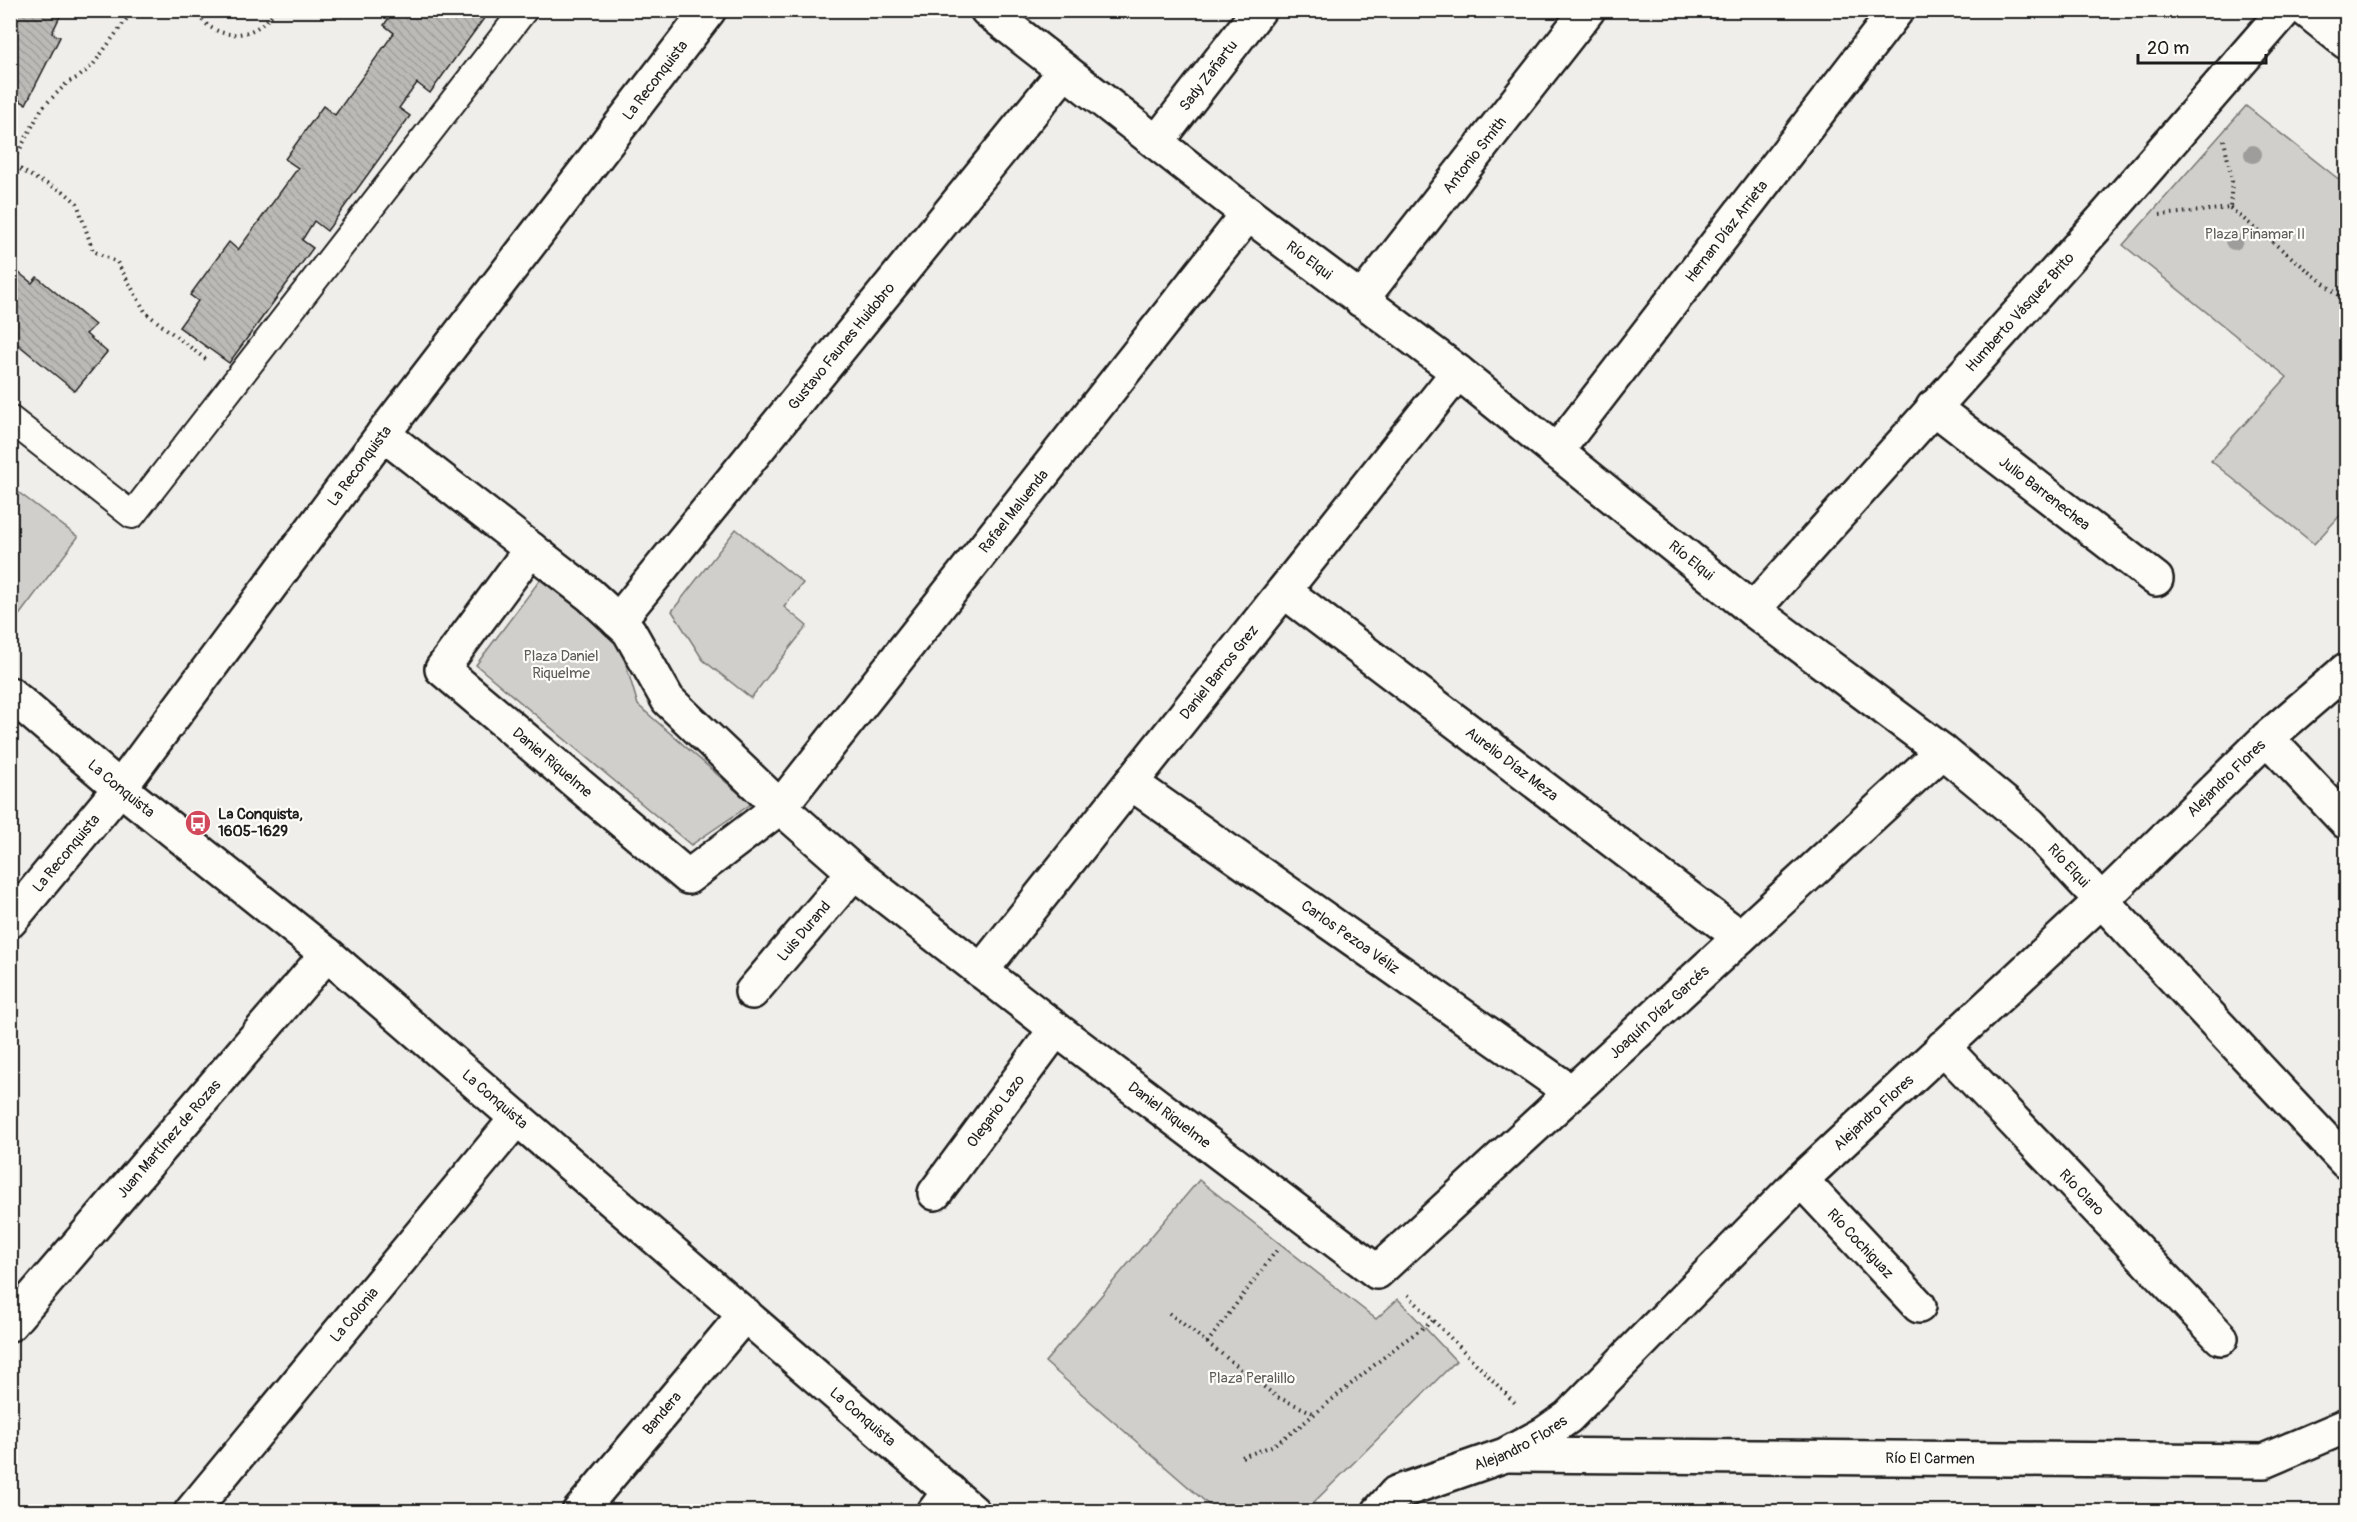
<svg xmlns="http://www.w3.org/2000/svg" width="2357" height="1522" font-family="Pangolin,sans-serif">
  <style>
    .park { fill: #d0cfcc; stroke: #767674; stroke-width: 1.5 }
    .building { fill: url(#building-back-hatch); stroke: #1c1c1c; stroke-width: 1.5 }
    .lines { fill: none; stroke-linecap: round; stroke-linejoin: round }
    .service-casing { stroke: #1c1c1c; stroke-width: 30 }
    .minor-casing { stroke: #1c1c1c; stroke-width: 38 }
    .tertiary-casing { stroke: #1c1c1c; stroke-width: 38 }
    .path { stroke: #1c1c1c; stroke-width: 4; stroke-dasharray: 1.5 4.5; stroke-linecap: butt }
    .service { stroke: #fdfcf7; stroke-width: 26 }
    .minor { stroke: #fdfcf7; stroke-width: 33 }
    .tertiary { stroke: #fdfcf7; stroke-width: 33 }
    .tree { fill: #9e9d9b }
    .labels { text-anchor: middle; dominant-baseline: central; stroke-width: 4.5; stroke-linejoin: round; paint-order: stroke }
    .street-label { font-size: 15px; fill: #1c1c1c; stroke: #fdfcf7 }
    .park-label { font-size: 15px; fill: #5b5b5a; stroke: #fdfcf7 }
    .poi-label { font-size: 15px; font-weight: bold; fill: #1c1c1c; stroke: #fdfcf7; text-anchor: start }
  </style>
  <defs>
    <pattern id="building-back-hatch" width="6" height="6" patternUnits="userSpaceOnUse" patternTransform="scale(1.5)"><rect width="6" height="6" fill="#bbbab6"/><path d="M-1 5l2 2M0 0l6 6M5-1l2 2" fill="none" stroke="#a09f9c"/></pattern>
  </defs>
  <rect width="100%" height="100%" fill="#f0eeea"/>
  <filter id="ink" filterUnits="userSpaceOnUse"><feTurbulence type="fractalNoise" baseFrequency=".0167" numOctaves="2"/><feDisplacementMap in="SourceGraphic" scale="12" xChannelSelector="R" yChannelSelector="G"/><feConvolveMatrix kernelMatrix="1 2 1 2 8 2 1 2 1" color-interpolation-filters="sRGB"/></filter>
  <g filter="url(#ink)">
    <g class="park">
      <path d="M2246,106l100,79v324l-32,35 -103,-83 76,-84 -164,-132z"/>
      <path d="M10,486l68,51 -67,89h-1z"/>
      <path d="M736,529l67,54 -19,24 23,19 -56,72 -48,-38 -31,-49z"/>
      <path d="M540,580l78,58 20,67 113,99 -60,41 -215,-180z"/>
      <path d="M1199,1180l177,139 22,-20 58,62 -151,150h-89l-171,-149z"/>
    </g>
    <g class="building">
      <path d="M10,10h53l-11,23 8,4 -34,67 -11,-6 -5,9z"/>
      <path d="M394,10h96l-60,83 -13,-10 -18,25 11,8 -83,115 -13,-10 -12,19 11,8 -84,115 -50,-36 19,-26 -8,-6 39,-53 9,8 60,-82 -13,-9 38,-53 12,9 59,-82 -10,-8z"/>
      <path d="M10,266l22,17 5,-6 58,48 -9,9 21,18 -32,39 -65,-53z"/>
    </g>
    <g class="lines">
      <g class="service-casing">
        <path id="service" d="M10,419l122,96 392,-505"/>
      </g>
      <g class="minor-casing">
        <g id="minor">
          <path id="s1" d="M987,10l261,204 210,158 295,238 189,141 88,73 316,338"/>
          <path d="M2306,10l40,32"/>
          <path id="s2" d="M1157,142l102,-132"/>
          <path id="s3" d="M1361,300l227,-290"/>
          <path id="s4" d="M1933,407l223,172"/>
          <path id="s5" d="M383,434l207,161 39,36 39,69 112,107 74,65 202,157 321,243 565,-521"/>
          <path id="s6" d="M1556,452l341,-442"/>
          <path id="s7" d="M531,549l-89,120 246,208 92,-70 468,-593"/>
          <path id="s8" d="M1284,591l456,346"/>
          <path id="s9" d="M1753,610l352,-393 180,-207"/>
          <path id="s10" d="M618,621l447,-550"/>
          <path d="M2267,738l79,84"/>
          <path id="s11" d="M1131,783l440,309"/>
          <path id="s12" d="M10,921l110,-133 263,-354 326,-424"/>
          <path id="s13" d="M981,971l477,-599"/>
          <path id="s14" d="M752,992l102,-120"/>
          <path id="s15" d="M1943,1047l278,291"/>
          <path id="s16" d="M1801,1180l118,126"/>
          <path id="s17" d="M935,1193l121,-164"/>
          <path id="s18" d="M10,1324l317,-370"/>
          <path id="s19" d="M1507,1455l757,6 82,-35"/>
          <path id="s20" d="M191,1512l326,-394"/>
          <path id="s21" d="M579,1512l166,-198"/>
          <path d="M934,1512l16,-21"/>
          <path id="s22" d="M1379,1512l17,-19 109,-38 39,-21 24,-17 233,-237 301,-280 165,-162 79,-68"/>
        </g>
      </g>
      <g class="tertiary-casing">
        <g id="tertiary">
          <path id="s23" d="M10,694l110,94 207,166 646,558"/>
        </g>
      </g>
      <g class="path">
        <path d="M195,10c15,27 47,32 70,12 4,-4 7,-6 9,-12"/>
        <path d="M10,163l28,17 25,11 14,12 16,48 24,11 29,51 62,48"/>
        <path d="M12,164l30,-56 25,-25 13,-7 13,-11 40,-55"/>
        <path d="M2230,208l116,93"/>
        <path d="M2160,215l70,-7 2,-27 -8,-41"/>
        <path d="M1408,1295l109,110"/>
        <path d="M1169,1313l108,84 39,17"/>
        <path d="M1207,1343l72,-96"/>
        <path d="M1242,1457l30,-11 23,-16 105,-86 33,-23"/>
      </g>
      <use href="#service" class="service"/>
      <use href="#minor" class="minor"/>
      <use href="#tertiary" class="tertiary"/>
    </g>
    <g class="tree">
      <circle cx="2253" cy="154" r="9"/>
      <circle cx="2234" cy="241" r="9"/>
    </g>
  </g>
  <defs>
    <g id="bus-disc" transform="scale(1.35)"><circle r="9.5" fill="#d1495b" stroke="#fdfcf7"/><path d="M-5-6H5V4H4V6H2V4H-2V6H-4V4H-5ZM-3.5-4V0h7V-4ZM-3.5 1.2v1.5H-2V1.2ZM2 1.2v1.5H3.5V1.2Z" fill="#fff"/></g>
  </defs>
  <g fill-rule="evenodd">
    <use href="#bus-disc" x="198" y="823"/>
  </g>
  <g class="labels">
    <g class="street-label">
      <text stroke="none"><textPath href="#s2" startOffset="84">Sady Zañartu</textPath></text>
      <text stroke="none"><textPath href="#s12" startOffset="1060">La Reconquista</textPath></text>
      <text stroke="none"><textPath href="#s3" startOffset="184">Antonio Smith</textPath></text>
      <text stroke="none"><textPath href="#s6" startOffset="279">Hernan Díaz Arrieta</textPath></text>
      <text stroke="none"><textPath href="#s1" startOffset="408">Río Elqui</textPath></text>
      <text stroke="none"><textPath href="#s9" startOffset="400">Humberto Vásquez Brito</textPath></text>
      <text stroke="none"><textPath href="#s10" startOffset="354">Gustavo Faunes Huidobro</textPath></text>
      <text stroke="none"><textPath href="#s12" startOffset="574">La Reconquista</textPath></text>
      <text stroke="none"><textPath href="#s4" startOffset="141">Julio Barrenechea</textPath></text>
      <text stroke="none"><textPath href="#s7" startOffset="964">Rafael Maluenda</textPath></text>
      <text stroke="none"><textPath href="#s1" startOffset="894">Río Elqui</textPath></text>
      <text stroke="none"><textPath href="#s13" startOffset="382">Daniel Barros Grez</textPath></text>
      <text stroke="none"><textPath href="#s7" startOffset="294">Daniel Riquelme</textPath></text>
      <text stroke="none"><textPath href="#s8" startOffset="286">Aurelio Díaz Meza</textPath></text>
      <text stroke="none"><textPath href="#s22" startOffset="1132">Alejandro Flores</textPath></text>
      <text stroke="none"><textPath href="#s23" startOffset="146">La Conquista</textPath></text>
      <text stroke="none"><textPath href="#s12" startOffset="88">La Reconquista</textPath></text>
      <text stroke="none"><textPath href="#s1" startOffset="1380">Río Elqui</textPath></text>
      <text stroke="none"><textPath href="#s14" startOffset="80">Luis Durand</textPath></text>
      <text stroke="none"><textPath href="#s11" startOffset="268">Carlos Pezoa Véliz</textPath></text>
      <text stroke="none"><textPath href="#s5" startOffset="1690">Joaquín Díaz Garcés</textPath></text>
      <text stroke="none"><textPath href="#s23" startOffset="632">La Conquista</textPath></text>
      <text stroke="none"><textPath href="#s17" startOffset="102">Olegario Lazo</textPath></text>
      <text stroke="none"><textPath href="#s22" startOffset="646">Alejandro Flores</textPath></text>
      <text stroke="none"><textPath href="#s5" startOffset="1046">Daniel Riquelme</textPath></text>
      <text stroke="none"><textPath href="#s18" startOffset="244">Juan Martínez de Rozas</textPath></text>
      <text stroke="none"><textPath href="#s15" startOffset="201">Río Claro</textPath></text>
      <text stroke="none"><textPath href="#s16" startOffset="87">Río Cochiguaz</textPath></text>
      <text stroke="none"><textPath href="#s20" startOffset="256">La Colonia</textPath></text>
      <text stroke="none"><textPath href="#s21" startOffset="129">Bandera</textPath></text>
      <text stroke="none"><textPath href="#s23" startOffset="1118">La Conquista</textPath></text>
      <text stroke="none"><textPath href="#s22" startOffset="160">Alejandro Flores</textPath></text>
      <text stroke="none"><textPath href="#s19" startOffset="423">Río El Carmen</textPath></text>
    </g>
    <g class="park-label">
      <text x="2255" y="234">Plaza Pinamar II</text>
      <text x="561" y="656">Plaza Daniel<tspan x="561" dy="17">Riquelme</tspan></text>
      <text x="1252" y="1378">Plaza Peralillo</text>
    </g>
    <g class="poi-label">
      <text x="218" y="814">La Conquista,<tspan x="218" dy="17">1605-1629</tspan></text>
    </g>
  </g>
  <rect width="2357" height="1522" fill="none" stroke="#fdfcf7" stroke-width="36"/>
  <rect x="18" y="18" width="2321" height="1486" fill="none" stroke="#1c1c1c" stroke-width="2" filter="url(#ink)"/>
  <path d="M2138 54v9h128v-9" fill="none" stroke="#1c1c1c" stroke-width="3"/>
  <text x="2147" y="54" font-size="18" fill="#1c1c1c" stroke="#fdfcf7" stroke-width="4.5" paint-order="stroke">20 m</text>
</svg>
